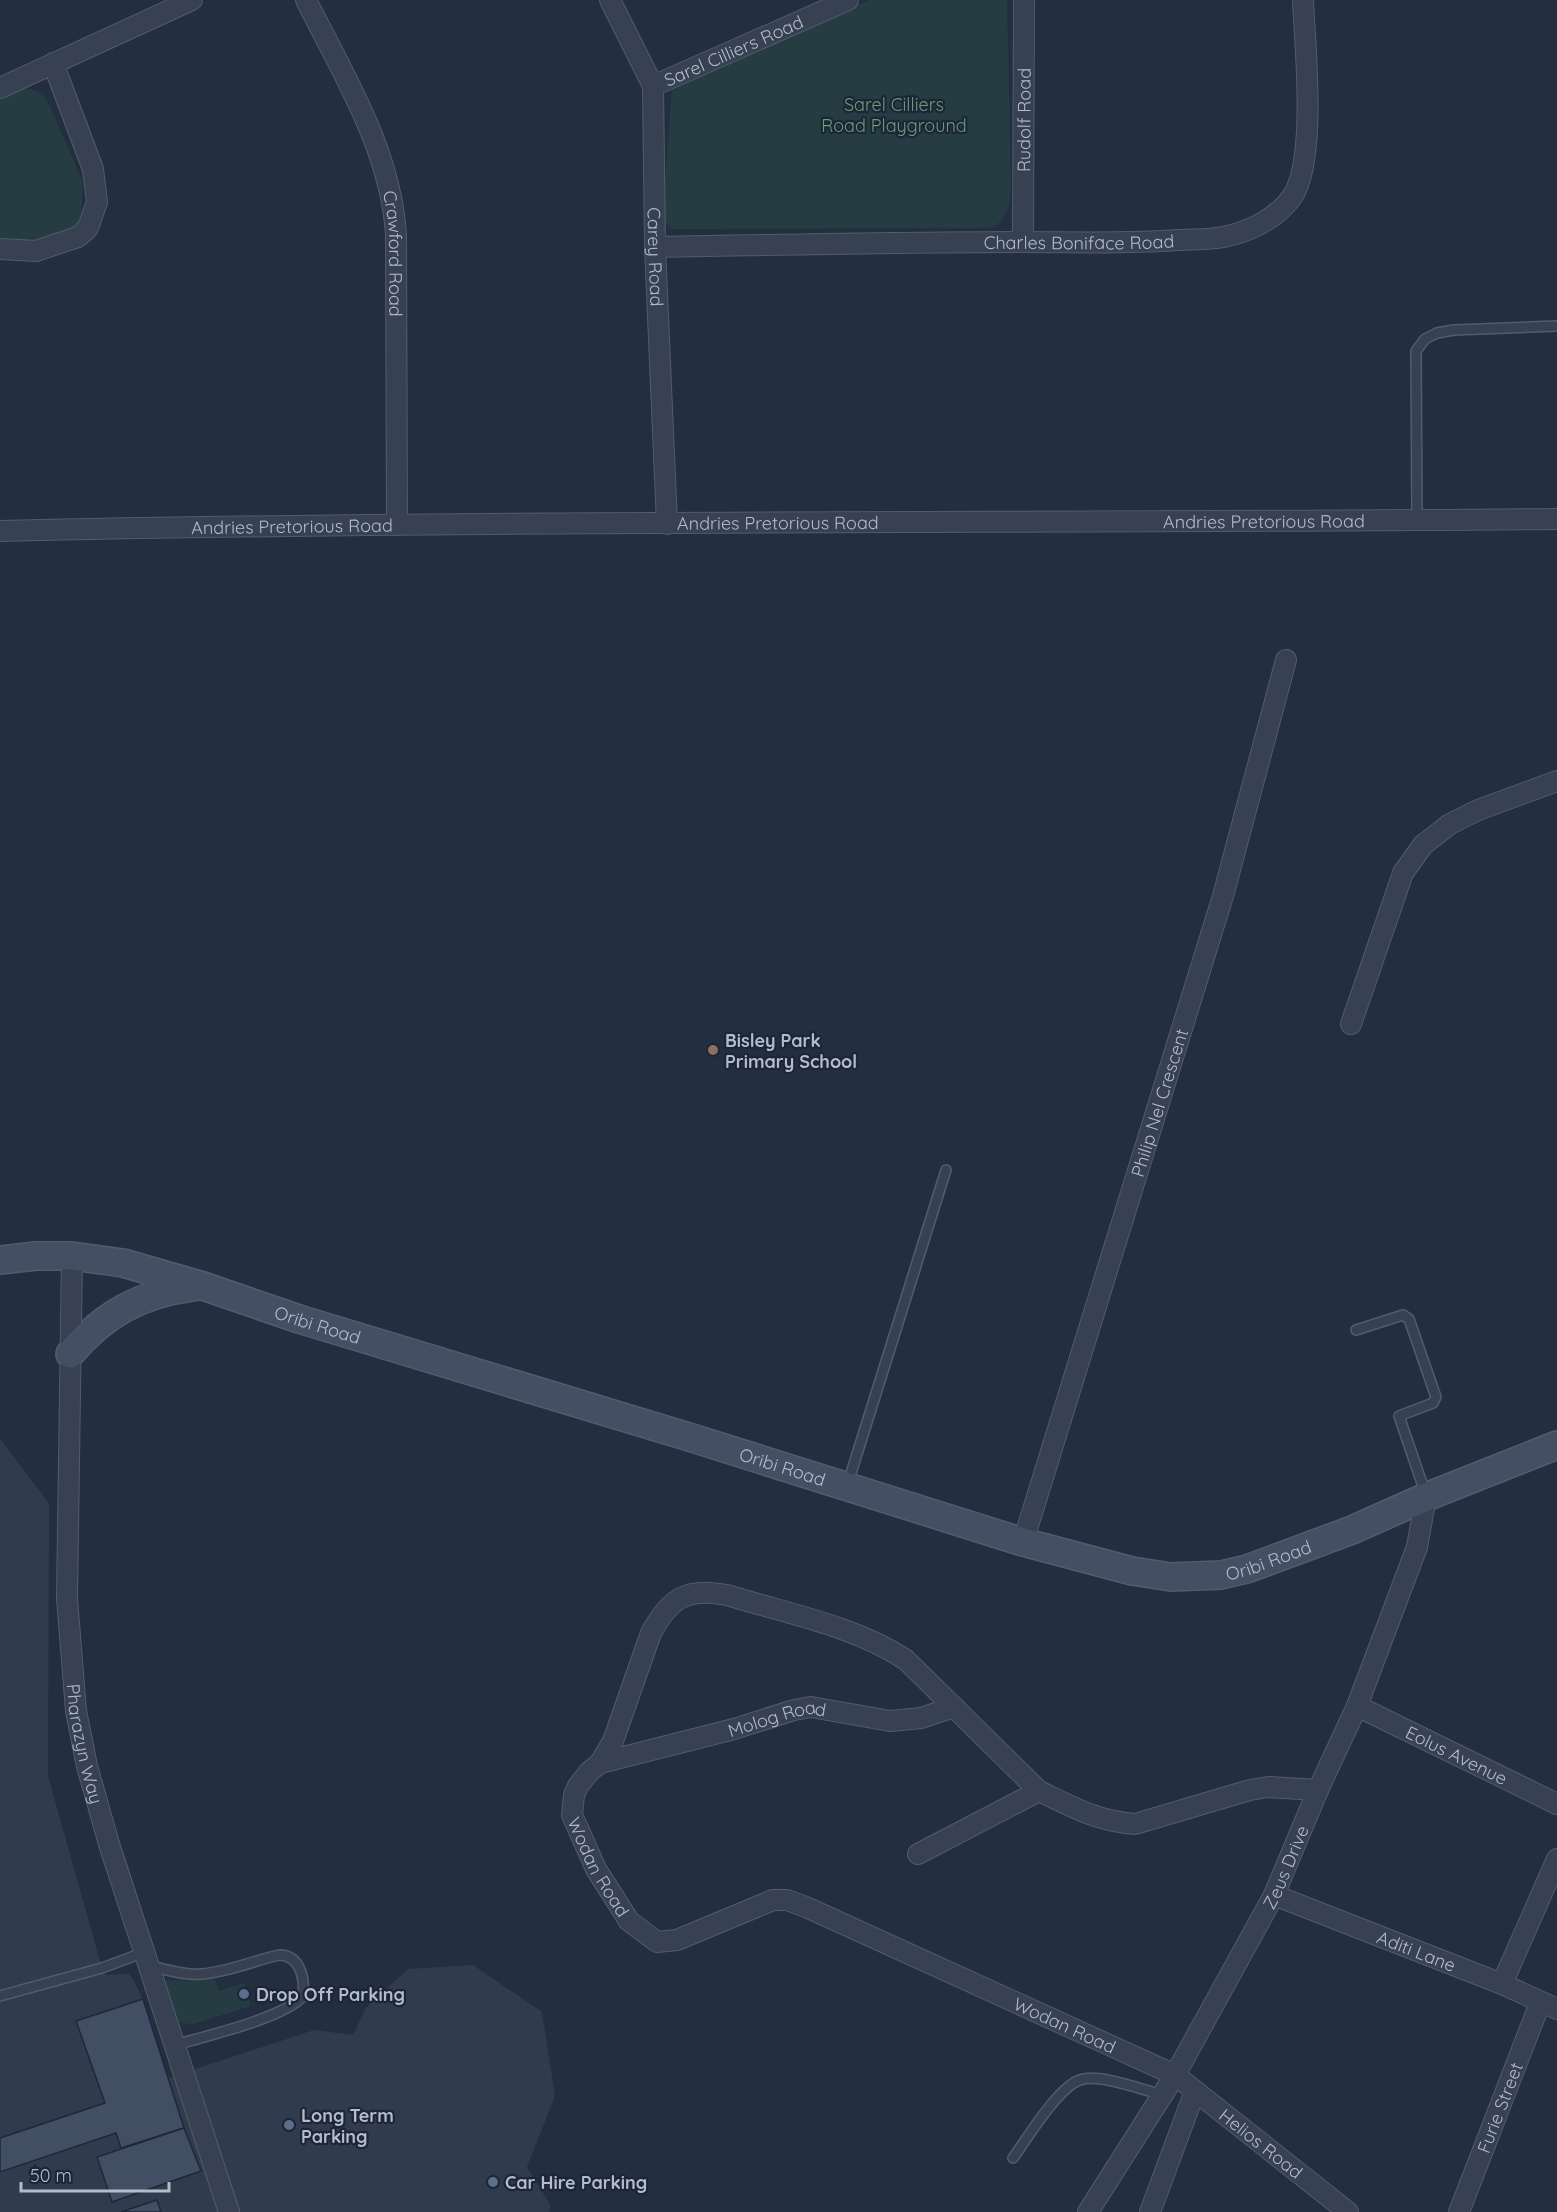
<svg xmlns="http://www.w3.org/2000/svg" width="1557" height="2212" font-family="Quicksand,sans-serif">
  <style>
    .airport { fill: #313b4e }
    .green { fill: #253d42 }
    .building { fill: #424e63; stroke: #1e2838; stroke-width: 1.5 }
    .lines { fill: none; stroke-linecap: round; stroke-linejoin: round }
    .lane-casing { stroke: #525c6b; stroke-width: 12 }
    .street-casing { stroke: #525c6b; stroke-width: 22 }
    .secondary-casing { stroke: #525c6b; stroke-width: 30 }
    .lane { stroke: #374151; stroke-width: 9 }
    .street { stroke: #374151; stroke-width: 20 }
    .secondary { stroke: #454f64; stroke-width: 27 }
    .education-dot { fill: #8d6e63; stroke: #1c2636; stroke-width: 2 }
    .service-dot { fill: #5c6f8a; stroke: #1c2636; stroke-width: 2 }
    .labels { text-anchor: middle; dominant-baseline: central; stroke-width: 4.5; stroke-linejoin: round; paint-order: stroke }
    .street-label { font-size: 18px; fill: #b4bccb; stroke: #1c2636 }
    .park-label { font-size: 18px; fill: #699e78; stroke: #1c2636 }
    .poi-label { font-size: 18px; font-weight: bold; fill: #b4bccb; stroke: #1c2636; text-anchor: start }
  </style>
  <rect width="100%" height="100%" fill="#232e41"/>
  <path class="airport" d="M0,1439l49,64 -1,273 54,192 4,7 23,-1 4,5 10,20 25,79 146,-48 39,5 13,-27 42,-39 65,-4 69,47 13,84 -28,71 24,39 -2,6h-549z"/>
  <g class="green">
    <path d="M870,0h137l4,183c-1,20 -1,32 -18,45l-321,1 -10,-9 10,-131z"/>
    <path d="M24,88l11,2 11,8 37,84 -2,39 -14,15 -26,7h-41v-145z"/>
    <path d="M214,1977l5,14 25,-8 7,23 -57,18 -15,-1 -14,-43 23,1z"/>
  </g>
  <g class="building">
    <path d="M143,1999l41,129 -63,20 -5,-15 -116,39v-34l105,-35 -29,-82z"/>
    <path d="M184,2128l17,43 -89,31 -15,-45z"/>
    <path d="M157,2200l4,12h-40z"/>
  </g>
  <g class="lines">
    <g class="lane-casing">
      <g id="lane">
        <path d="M1417,520l-1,-169 9,-12 12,-6 17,-3 103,-4"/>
        <path d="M1356,1330l47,-15 6,4 27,78 -3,6 -34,13 27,79"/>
        <path d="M847,1486l99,-316"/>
        <path d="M149,1966c17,3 35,10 52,8 27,-2 52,-13 78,-19 21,0 26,23 24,41 -19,22 -97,40 -128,49"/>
        <path d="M0,1996l102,-28 43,-16"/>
        <path d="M1013,2158c14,-19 45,-71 67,-78 19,-7 62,10 83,15"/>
      </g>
    </g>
    <g class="street-casing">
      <g id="street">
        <path id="s1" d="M306,0c37,74 85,150 90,235l1,290"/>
        <path id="s2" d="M610,0l43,86 2,161 12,277"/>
        <path id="s3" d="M653,86l195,-86"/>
        <path d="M0,88l192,-88"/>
        <path id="s4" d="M1023,242l1,-242"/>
        <path id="s5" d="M655,247c123,-2 246,-5 368,-5 52,0 103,2 155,-2 14,-1 31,0 45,-3 26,-5 53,-18 69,-40 25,-36 13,-151 11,-197"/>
        <path d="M0,249l36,2 42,-14 10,-9 9,-26 -4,-33 -40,-106"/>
        <path id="s6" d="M0,531c519,-12 1038,-7 1557,-12"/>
        <path d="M1351,1024l52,-151 20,-28 27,-21 28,-14 79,-29"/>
        <path id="s7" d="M72,1256l-5,342 9,113 11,55 22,78 120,368"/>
        <path id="s8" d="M1023,1542l200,-646 63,-236"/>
        <path id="s9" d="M1357,1706l200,98"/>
        <path id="s10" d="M600,1763l134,-34 60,-19 17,-3 79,14 31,-3 33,-11"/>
        <path id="s11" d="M1039,1791l-133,-131c-51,-34 -121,-47 -179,-65 -40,-8 -57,3 -76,38l-38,108 -13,22 -11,9 -11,14 -4,9 -2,20 24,54 33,52 28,21 20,-2 96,-40h14l19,7 369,168 173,137"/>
        <path d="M918,1854l121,-63c34,16 57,30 96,33l115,-34 18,-3 50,3"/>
        <path id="s12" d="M1274,1895l228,89 55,25"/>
        <path d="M1502,1984l55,-125"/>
        <path id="s13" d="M1088,2212l87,-137 99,-180 44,-105 39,-84 60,-159 9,-50"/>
        <path d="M1150,2212l45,-121"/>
        <path id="s14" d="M1459,2212l81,-209"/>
      </g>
    </g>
    <g class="secondary-casing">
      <g id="secondary">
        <path id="s15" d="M0,1260l36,-4h36l51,7 80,23 96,33 390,118 334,105 109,29 39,6 50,-2 26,-6 105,-39 74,-33 131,-52"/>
        <path d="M70,1354c34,-40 70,-60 123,-67"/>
      </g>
    </g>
    <use href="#lane" class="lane"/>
    <use href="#street" class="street"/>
    <use href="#secondary" class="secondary"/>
  </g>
  <circle class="education-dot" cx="713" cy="1050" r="6"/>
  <g class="service-dot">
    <circle cx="244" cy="1994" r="6"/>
    <circle cx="289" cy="2125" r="6"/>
    <circle cx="493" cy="2182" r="6"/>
  </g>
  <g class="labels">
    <g class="street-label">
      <text stroke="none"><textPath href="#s3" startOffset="88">Sarel Cilliers Road</textPath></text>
      <text stroke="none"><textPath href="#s4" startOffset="122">Rudolf Road</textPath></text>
      <text stroke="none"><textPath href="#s5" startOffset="424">Charles Boniface Road</textPath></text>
      <text stroke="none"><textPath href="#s1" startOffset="272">Crawford Road</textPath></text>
      <text stroke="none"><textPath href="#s2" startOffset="267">Carey Road</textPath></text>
      <text stroke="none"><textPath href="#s6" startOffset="1264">Andries Pretorious Road</textPath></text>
      <text stroke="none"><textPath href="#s6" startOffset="778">Andries Pretorious Road</textPath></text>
      <text stroke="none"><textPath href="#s6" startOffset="292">Andries Pretorious Road</textPath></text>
      <text stroke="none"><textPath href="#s8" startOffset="460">Philip Nel Crescent</textPath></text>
      <text stroke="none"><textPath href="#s15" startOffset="328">Oribi Road</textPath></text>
      <text stroke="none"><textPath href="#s15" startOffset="814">Oribi Road</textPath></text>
      <text stroke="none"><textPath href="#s15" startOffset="1318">Oribi Road</textPath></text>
      <text stroke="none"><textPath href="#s10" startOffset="183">Molog Road</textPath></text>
      <text stroke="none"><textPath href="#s7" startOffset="489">Pharazyn Way</textPath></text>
      <text stroke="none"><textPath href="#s9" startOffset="111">Eolus Avenue</textPath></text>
      <text stroke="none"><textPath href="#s11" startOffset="732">Wodan Road</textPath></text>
      <text stroke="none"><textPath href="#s13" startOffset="398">Zeus Drive</textPath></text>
      <text stroke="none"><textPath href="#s12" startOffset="153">Aditi Lane</textPath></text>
      <text stroke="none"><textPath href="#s11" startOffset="1272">Wodan Road</textPath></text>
      <text stroke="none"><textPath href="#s14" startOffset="112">Furie Street</textPath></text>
      <text stroke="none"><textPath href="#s11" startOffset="1503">Helios Road</textPath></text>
    </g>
    <g class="park-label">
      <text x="894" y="104">Sarel Cilliers<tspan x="894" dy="21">Road Playground</tspan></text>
    </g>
    <g class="poi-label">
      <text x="725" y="1040">Bisley Park<tspan x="725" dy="21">Primary School</tspan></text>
      <text x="256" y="1994">Drop Off Parking</text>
      <text x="301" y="2115">Long Term<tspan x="301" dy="21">Parking</tspan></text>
      <text x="505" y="2182">Car Hire Parking</text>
    </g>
  </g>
  <path d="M21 2182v9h148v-9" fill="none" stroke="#b4bccb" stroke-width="3"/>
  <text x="30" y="2182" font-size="18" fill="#b4bccb" stroke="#1c2636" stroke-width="4.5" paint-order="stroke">50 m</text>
</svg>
